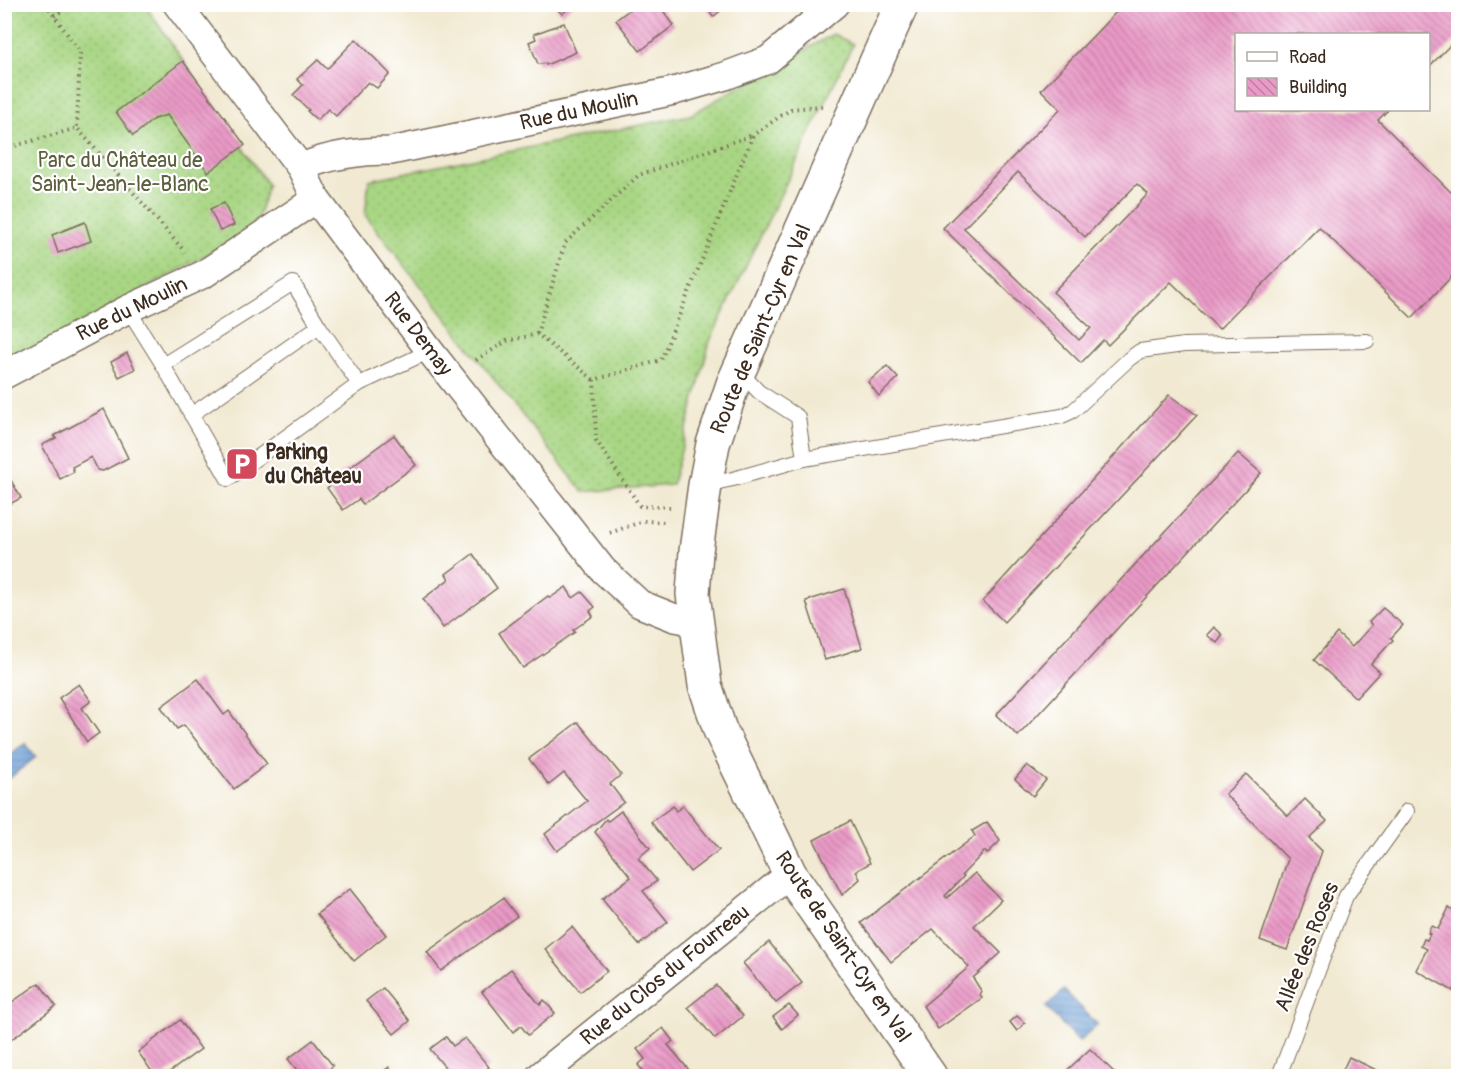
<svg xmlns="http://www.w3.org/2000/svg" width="1463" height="1081" font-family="Pangolin,sans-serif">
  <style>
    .grass { fill: url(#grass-dots); stroke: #728050; stroke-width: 1.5 }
    .water { fill: url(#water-rules); stroke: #52647a; stroke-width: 1.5 }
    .building { fill: url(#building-back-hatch); fill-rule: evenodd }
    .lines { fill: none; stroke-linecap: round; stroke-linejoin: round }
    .service-casing { stroke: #7b6d5d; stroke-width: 16 }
    .minor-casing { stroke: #7b6d5d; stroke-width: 30 }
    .tertiary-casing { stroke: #7b6d5d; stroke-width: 36 }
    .path { stroke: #7b6d5d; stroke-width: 4; stroke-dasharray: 1.5 4.5; stroke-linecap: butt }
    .service { stroke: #fff; stroke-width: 14 }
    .minor { stroke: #fff; stroke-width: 27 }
    .tertiary { stroke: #fff; stroke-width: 33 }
    .labels { text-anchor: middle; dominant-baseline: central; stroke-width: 4.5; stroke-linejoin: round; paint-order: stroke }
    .street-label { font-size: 21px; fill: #3b2a1e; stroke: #fff }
    .park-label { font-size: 21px; fill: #5c5e3c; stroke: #fff }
    .poi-label { font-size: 21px; font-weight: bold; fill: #3b2a1e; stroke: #fff; text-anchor: start }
  </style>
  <defs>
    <pattern id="grass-dots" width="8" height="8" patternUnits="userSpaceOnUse" patternTransform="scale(1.5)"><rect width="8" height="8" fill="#a8d683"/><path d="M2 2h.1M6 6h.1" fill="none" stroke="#92b871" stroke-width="1.8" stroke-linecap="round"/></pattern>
    <pattern id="water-rules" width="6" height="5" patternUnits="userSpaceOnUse" patternTransform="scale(1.5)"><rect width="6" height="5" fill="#6a9ed6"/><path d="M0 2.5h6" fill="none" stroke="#5881ad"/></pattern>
    <pattern id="building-back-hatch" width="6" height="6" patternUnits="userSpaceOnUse" patternTransform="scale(1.5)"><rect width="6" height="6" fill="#ea9ac7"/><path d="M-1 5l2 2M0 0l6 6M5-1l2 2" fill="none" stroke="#bf7ea1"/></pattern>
  </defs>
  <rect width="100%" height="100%" fill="#fff"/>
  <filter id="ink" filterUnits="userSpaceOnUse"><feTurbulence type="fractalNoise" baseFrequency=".0167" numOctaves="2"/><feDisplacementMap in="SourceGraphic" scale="12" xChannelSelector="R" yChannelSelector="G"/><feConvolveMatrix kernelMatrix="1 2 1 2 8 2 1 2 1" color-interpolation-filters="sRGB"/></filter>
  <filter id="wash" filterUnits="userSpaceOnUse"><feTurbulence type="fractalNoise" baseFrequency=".008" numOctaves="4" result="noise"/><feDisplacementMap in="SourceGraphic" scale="24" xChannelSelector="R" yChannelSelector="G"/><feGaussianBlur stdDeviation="1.35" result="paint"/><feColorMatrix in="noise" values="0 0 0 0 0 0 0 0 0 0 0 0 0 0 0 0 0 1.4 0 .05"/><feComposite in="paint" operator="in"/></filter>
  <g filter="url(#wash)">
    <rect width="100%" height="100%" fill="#f1e9d1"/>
    <g class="grass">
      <path d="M5,5h140l123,180 -13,43 -250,138z"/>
      <path d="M833,34l20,10 -143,297 -38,144 -89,7 -218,-277 4,-35 321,-65z"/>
    </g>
    <g class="water">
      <path d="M25,743l11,14 -29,23 -2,-4v-18z"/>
      <path d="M1064,990l34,35 -19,17 -33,-35z"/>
    </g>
    <g id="blocks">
      <g class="building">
        <path d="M553,4h21l-12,10z"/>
        <path d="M637,4h21l16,21 -34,26 -24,-31z"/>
        <path d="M704,4h25l-16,13z"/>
        <path d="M1124,4h334v33l-30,31v-34h-192v76h152l-10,10 80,79v71l-46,48 -93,-91 -100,102 -48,-47 -63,63 -5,-5 -22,23 -138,-135 117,-119 -19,-19zM1018,172l67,65 52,-53 11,10 -95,98 38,36 -12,12 -115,-112z"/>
        <path d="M564,23l12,29 -30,13v-2l-8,1 -9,-22 7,-3 -2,-5z"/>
        <path d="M356,39l34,35 -13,14 -9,-6 -32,34 -8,-7 -11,11 -10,-9 2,-1 -16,-15 10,-10 -6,-6 21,-19 9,9z"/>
        <path d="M183,61l62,84 -37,27 -41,-57 -13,4 -21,17 -17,-24z"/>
        <path d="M224,203l10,22 -14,6 -10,-22z"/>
        <path d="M85,222l6,19 -33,12 -6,-18z"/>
        <path d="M127,353l8,16 -16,8 -8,-15z"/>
        <path d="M887,366l11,12 -19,18 -11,-14z"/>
        <path d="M1169,395l28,20 -193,207 -21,-21z"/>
        <path d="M104,409l24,49 -25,13 -5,-1 -7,-13 -19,10 2,5 -14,7 -18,-34 14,-7 -2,-2z"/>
        <path d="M394,435l22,30 -53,39 -4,-5 -16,11 -16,-22 15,-12 -1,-2z"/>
        <path d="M1238,453l23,20 -243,263 -22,-21z"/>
        <path d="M4,468l17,30 -17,9z"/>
        <path d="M473,554l24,34 -54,40 -20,-29 26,-20 -3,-5z"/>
        <path d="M566,587l7,11 9,-6 13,15 -5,4 3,5 -20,14 2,2 -52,36 -24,-35 49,-37 2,2z"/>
        <path d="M844,589l18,59 -37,12 -19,-59z"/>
        <path d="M1383,608l20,17 -12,13 2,2 -22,24 9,8 -24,26 -42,-38 23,-27 15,14 20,-22 -3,-3z"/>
        <path d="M1214,627l9,8 -6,8 -10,-8z"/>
        <path d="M198,679l26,36 5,-4 38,53 -33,25 -50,-64 -7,4 -16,-22z"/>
        <path d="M79,684l12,17 -9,7 17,25 -12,9 -28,-44z"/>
        <path d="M578,722l43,53 -11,9 14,18 -67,49 -12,-17 42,-33 -23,-28 -15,12 -20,-26z"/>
        <path d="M1027,765l19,15 -13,16 -18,-17z"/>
        <path d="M1246,774l42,42 17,-17 22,22 -18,17 13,13 -35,99 -27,-10 28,-81 -63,-65z"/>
        <path d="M673,806l3,5 7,-5 36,44 -29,22 -39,-50z"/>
        <path d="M621,811l29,37 -12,10 19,23 -14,10 25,31 -29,23 -37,-46 29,-22 -36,-45 11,-13 2,2z"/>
        <path d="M850,821l20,42 -14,8 4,8 -18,16 -28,-55z"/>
        <path d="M987,822l13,19 -13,13 -2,-3 -23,24 2,1 -19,20 2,2 28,-25 26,27 -27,26 27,27 -28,25 9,14 -2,2 2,4 -44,31 -15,-23 46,-39 -36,-38 -42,33 -30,-39 114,-87 -3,-5z"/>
        <path d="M350,889l36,46 -32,26 -37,-47z"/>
        <path d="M503,898l14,18 -76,55 -14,-19z"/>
        <path d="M1458,901v81l-5,9 -37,-21 11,-21 -6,-3 3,-7 3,1 3,-6 -2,-1 3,-7 7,3 11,-21 4,3z"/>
        <path d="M572,927l35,44 -27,21 -35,-43z"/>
        <path d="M769,942l33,41 -26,20 -33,-40z"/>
        <path d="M511,969l29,36 4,-5 11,13 -27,22 -7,-9 -8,6 -31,-40z"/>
        <path d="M39,983l17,23 -52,39v-37z"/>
        <path d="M716,985l27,31 -28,23 -27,-32z"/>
        <path d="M383,988l27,33 -16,13 -28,-33z"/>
        <path d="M789,1005l9,10 -16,14 -9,-12z"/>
        <path d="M1017,1016l8,7 -8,8 -7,-9z"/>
        <path d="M180,1020l21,29 -37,27h-9l-17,-24z"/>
        <path d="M663,1028l10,13 -5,4 26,31h-46l-10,-11 7,-6 -8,-10z"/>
        <path d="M446,1037l7,9 12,-8 24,29 -12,9h-25l-22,-27z"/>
        <path d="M313,1040l20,26 -13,10h-18l-14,-17z"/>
        <path d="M1090,1049l28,27h-57z"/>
        <path d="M1349,1057l40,19h-49z"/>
        <path d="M389,1067l7,9h-19z"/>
      </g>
    </g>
  </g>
  <g filter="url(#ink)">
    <use href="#blocks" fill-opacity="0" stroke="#7b6d5d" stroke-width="1.5"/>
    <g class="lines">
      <g class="service-casing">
        <g id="service">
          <path d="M128,309l35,56 65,114 131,-95 71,-33"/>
          <path d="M163,365l130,-82 26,43"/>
          <path d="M739,371l20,21 39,25 6,42"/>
          <path d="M191,415l128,-89 40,58"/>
          <path d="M705,485l28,-6 71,-20 258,-43 11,-5 56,-52 11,-8 44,-6 183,-4"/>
          <path d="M1279,1076l67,-180 61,-85"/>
        </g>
      </g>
      <g class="minor-casing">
        <g id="minor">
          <path d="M177,4l124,164 15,31 114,152 173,219 37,34 35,14 22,4"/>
          <path d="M301,168c25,-13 62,-17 90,-17l283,-60 51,-15 43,-16 67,-56"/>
          <path d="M4,375l124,-66 76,-35 112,-75"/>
          <path d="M540,1076l250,-202"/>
        </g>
      </g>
      <g class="tertiary-casing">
        <path id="tertiary" d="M902,4l-169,380 -20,60 -8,41 -9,66 -3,43 12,91 15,45 70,144 140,202"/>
      </g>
      <g class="path">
        <path d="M46,4l34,48 -3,76"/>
        <path d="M54,16l20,-12"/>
        <path d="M4,149l73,-21 108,124"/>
        <path d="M537,334l28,-91 74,-68 114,-40"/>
        <path d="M476,360l31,-19 30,-7 57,46"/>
        <path d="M670,507l-30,-1 -44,-66 -2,-60 67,-20 92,-225 38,-26 31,-3"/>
        <path d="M610,533l33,-12 23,1"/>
      </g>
      <use href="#service" class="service"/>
      <use href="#minor" class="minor"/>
      <use href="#tertiary" class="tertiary"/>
    </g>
  </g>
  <defs>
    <g id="parking-square" transform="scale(1.725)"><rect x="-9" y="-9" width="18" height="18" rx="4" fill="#d1495b" stroke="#fff"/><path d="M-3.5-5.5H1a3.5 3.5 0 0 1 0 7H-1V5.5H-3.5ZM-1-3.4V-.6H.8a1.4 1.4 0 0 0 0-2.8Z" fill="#fff"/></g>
  </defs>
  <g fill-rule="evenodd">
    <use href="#parking-square" x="242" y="464"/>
  </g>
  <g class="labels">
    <g class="street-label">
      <text transform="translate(579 111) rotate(-12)">Rue du Moulin</text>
      <text transform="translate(132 309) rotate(-26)">Rue du Moulin</text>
      <text transform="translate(761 329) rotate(-67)">Route de Saint-Cyr en Val</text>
      <text transform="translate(418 334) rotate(53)">Rue Demay</text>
      <text transform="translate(843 947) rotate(56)">Route de Saint-Cyr en Val</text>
      <text transform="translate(1307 947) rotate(-68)">Allée des Roses</text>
      <text transform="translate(665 975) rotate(-39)">Rue du Clos du Fourreau</text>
    </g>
    <g class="park-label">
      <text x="120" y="160">Parc du Château de<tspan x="120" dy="24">Saint-Jean-le-Blanc</tspan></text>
    </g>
    <g class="poi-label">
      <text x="265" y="452">Parking<tspan x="265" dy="24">du Château</tspan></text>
    </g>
  </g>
  <rect width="1463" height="1081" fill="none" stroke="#fff" stroke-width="24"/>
  <rect x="1235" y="33" width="195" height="78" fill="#ffffff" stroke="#b1aaa5" stroke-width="1.5"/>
  <rect x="1247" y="52" width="30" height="9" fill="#ffffff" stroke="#b1aaa5" stroke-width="1.5"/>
  <text x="1289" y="63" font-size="18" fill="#3b2a1e">Road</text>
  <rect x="1247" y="78" width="30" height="18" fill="url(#building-back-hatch)" stroke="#b1aaa5" stroke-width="1.5"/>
  <text x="1289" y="93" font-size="18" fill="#3b2a1e">Building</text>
</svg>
